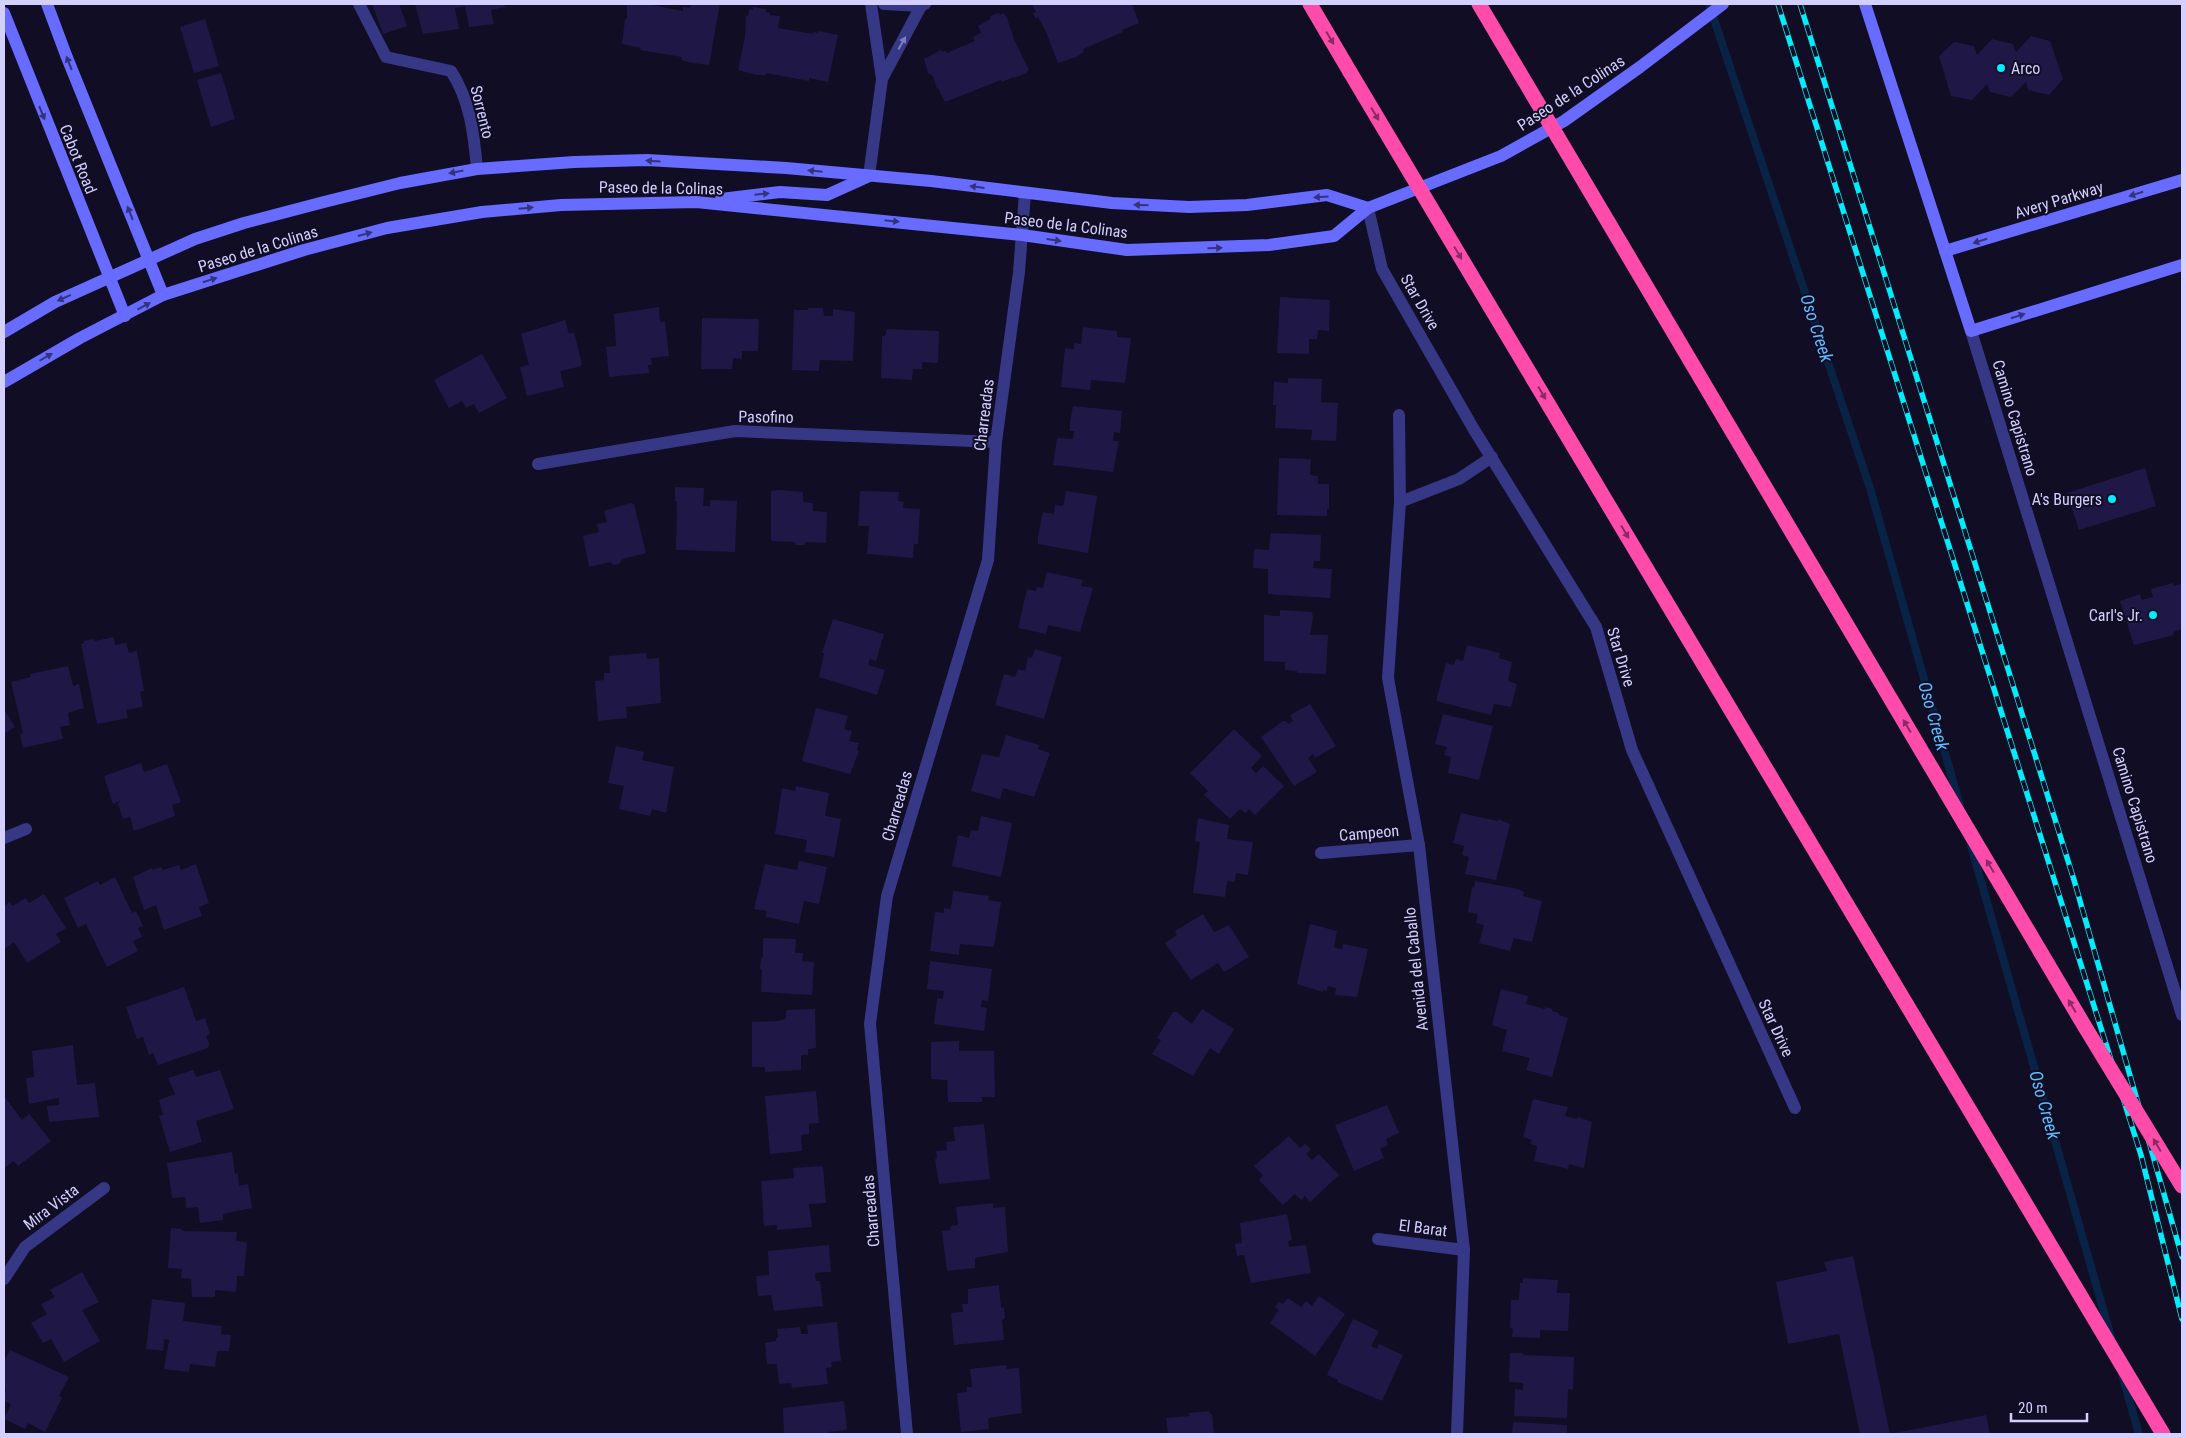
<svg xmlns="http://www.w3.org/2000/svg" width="2186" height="1438" font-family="'Roboto Condensed',sans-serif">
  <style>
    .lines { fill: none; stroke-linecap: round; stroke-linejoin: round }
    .stream { stroke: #092347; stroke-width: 8 }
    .building { fill: #1f1846 }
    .minor { stroke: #363785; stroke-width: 12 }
    .tertiary { stroke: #363785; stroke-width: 12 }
    .secondary { stroke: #676bff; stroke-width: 12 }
    .motorway { stroke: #ff4baa; stroke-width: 15 }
    .rail-casing { stroke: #00eefb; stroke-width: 5.5 }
    .rail { stroke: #100d24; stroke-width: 4; stroke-dasharray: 11; stroke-linecap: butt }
    .motorway-bridge { stroke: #ff4baa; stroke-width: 15 }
    .oneway { fill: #882c67 }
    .oneway2 { fill: #7d7cbc }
    .oneway3 { fill: #33337c }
    .poi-dot { fill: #00eefb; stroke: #100d24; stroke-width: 2 }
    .labels { text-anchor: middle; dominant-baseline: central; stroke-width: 4; stroke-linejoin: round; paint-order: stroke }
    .poi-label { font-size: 16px; fill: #d3d0ff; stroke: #100d24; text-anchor: end }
    .street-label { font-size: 16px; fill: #d3d0ff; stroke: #100d24 }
    .water-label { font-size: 18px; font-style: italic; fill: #5ebcff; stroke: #100d24 }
  </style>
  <rect width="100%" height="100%" fill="#100d24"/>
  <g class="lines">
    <g class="stream">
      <path d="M1709,4l161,484 90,318"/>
      <path d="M1971,846l140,491"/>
      <path d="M2122,1375l17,59"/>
    </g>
  </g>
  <g class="building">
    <path d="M372,4h27l8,22 -24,8z"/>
    <path d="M415,4h89l1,3 -14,3 3,14 -25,3 -4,-21 -10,2 4,21 -36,5z"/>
    <path d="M627,4h25v1l31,6v-4l7,1 1,-4h29l-11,61 -17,-2 -11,-3 1,-3 -42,-7 1,-2 -19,-4 3,-25h2z"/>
    <path d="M1035,4h97l7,19 -17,7 1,2 -40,17 1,3 -8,5 -18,6 -12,-31 -8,-15 -2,2 -3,-6 3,-1 -3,-6z"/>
    <path d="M753,7l13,2v3l4,1v2l10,1 -2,12 35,6v-2l4,1 1,-2 20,4 -10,47 -19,-4v3l-43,-8v2h-10l-18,-5 7,-33 1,-21h2l1,-7 4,1z"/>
    <path d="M999,13l1,2 4,-2 3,5 7,21 15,31 -3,3 -12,5 -1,-1 -11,5 -1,-2 -56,22 -7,-14 -1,1 -4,-13 -5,-3 -4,-14 17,-9 1,2 4,-1 1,2 28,-12 -2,-4 8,-4 -3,-7 13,-7 -1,-3z"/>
    <path d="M205,19l14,47 -25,7 -14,-46z"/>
    <path d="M2031,36l19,5 13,38 -14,16 -21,-5 -2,-8 -15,15 -21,-5 -3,-8 -15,16 -21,-4 -12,-40 15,-14 20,4 3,9 15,-16 21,5 3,8z"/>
    <path d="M221,73l14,46 -24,8 -14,-47z"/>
    <path d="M1280,297l50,3 -1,31 -11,-1 -1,9h-8v15l-32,-1z"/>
    <path d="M659,307l1,15 5,-1 4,35 -18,2 1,7h-4l1,8 -40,4 -3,-30 10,-1 -2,-32z"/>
    <path d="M808,308h15l1,8h9v-7l22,3 -2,49 -33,-1 -1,11 -27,-1 2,-60h14z"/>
    <path d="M702,318l57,1 -1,32h-16v8l-9,-1 -1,11h-31z"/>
    <path d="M565,320l4,14 5,-2 8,33 -4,2 -18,4 4,16 -37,9 -7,-29 9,-2 -8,-31z"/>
    <path d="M1083,327l34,4v6l14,1 -6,45 -34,-3 -1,10 -29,-3 4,-39 9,1v-6l7,1z"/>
    <path d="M887,329l52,2 -1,32 -16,-1v7h-9l-1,11 -31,-2 1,-42h3z"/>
    <path d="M482,354l25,44 -28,15 -5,-9 -8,4 -4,-7 -13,7 -15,-28z"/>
    <path d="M1288,378l34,1 -1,23 17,1 -2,38 -25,-1 1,-10 -37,-2 1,-23h-3l1,-23 14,1z"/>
    <path d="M1073,406l49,5 -2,22 -6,-1 -1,9h6l-6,31 -60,-7 4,-27 16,1 1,-8h-4v-9z"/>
    <path d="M1279,458l32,1 -1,16 8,1v8h11v25h-2v7l-50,-1z"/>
    <path d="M2145,468l11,38 -77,24 -12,-37z"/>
    <path d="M675,487l29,1 -1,18h7v-6l27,1 -2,51 -59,-2 1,-49h-2z"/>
    <path d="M779,490l24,2v10l10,1v8l14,1 -1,31 -20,-1 -3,3h-6l-3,-3 -23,-1v-50z"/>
    <path d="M860,491l39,1 -1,9 6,1 -1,6 17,1 -2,35h-4l-1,14 -46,-4 2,-28h-11z"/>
    <path d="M1066,491l31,5 -9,57 -50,-9v-8l5,-24 11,2 1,-9 8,1z"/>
    <path d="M630,503l4,1 12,49 -24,6 -3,5 -5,1 -4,-3 -21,5 -6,-31 16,-4 -2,-8 10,-2 -3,-11z"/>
    <path d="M1271,533l50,2 -1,26h-6l-1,7 19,1 -2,29 -62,-4v-25l-15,-1 1,-19 15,1z"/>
    <path d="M1047,572l36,8 -2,6 12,2 -13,44 -32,-7 -2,9 -28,-6 9,-39 9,2 1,-4 6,1z"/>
    <path d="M2173,583l1,3 8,-2v45l-9,3 1,3 -40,10 -14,-44 20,-7 2,6 11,-3 -2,-8z"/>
    <path d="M1280,610l32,2 1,5 -3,18h18l-2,39 -29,-1v-2l-12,-1v-8l-21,-1v-46l16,1z"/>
    <path d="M833,619l51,15 -8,27 -6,-2 -2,6 17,5 -8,25 -58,-18 5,-24h-2z"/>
    <path d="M114,637l1,8 11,-2 3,10 8,-2 7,40 -4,1 3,15 -17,3 2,8 -31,6 -16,-80 3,-1v-2l10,-2 1,2z"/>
    <path d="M1467,645l33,8 -1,5 13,4 -4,19 9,3 -6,23 -17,-3 -3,11 -55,-14 10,-38 8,2 2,-6 7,2z"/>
    <path d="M1035,649l27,8 -18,62 -49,-14 9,-31 11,3 3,-8 7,2 3,-14 4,1z"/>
    <path d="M646,653l1,6 12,-1 2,45 -35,4 1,11 -29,3 -3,-40 9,-1v-7h6l-1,-17z"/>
    <path d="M68,666l5,20 6,-2 5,24 -16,5 2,12 -10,2 3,12 -40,9 -3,-14 3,-1 -12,-51 20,-5 -1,-3z"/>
    <path d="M1310,704l26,42 -21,12 -2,-4 -5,4 9,14 -23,14 -33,-49 22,-16h3l2,3 5,-3 -3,-6z"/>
    <path d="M816,708l32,8 -4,13 8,2 -3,10 10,2 -2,7 2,1 -9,23 -48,-13z"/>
    <path d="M4,709l11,18 -11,7z"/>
    <path d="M1443,714l50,12 -14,54 -31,-7 3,-16 -7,-2 3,-8 -12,-3z"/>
    <path d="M1234,729l28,27 -11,12 5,5 7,-7 21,20 -29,29 -6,-6 -3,4 -6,-4 -10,10 -26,-24 4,-4 -18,-18z"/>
    <path d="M1006,735l33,10 -1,4 12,4 -16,44 -31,-9 -3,11 -29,-8 11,-37 17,3z"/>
    <path d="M616,746l28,6 -2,8 32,7 -8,46 -14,-4 -2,7 -31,-7 5,-23 -16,-3z"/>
    <path d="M141,763l3,9 23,-8 14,38 -9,3 3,11 -41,15 -4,-14 -7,2 -5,-15 2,-3 -7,3 -9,-28z"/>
    <path d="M796,786l33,7 -4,23 16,3 -7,38 -29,-5 2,-12 -32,-6 7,-46 13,3z"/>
    <path d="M1461,813l37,8v-2l12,5 -14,56 -31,-6 4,-17 -7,-2 2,-9 -11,-3z"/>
    <path d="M981,816l31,7 -11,54 -49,-11 6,-31 11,3 2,-8 7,1z"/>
    <path d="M1198,818l31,7 -2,14 26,3 -5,33 -12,-2 -1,9 -8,-1 -2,16 -32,-4 7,-51 -5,-1z"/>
    <path d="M799,861l28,6 -8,37 -15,-3 -5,23 -33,-7 1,-6 -13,-2 11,-45 32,6z"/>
    <path d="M196,864l13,39 -10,4 3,9 -38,14 -8,-25 -12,5 -11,-33 19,-9v2l9,-3 2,3 16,-5 2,5z"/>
    <path d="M115,877l17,36 4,-2 7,15 -5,2 4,9 -9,4 5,10 -31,16 -21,-43 -8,4 -14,-30 34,-17 2,4z"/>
    <path d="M1475,881l43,8 6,3 -1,4 19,5 -10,41 -18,-4 -4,13 -31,-8 5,-18 -8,-2 2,-9 -10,-2 4,-25 2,1z"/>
    <path d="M953,891l36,5 -1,4 13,2 -7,45 -34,-3 -1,11 -29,-4 5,-39 9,1v-5l7,1z"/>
    <path d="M44,894l22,34 -10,6 5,8 -34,21 -13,-21 -10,7v-43l6,-4 2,4 14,-8 3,5z"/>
    <path d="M1203,914l11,18 15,-7 20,32 -25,15 -6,-9 -27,17 -26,-37 12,-8 -2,-4z"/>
    <path d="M1310,924l27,7 -3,16 8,2 1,-5 25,5 -11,48 -22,-2 1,-7 -8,-2 -1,5 -4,-1v2l-26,-8z"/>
    <path d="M763,938l33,1 -1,14h8l-1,8 12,1 -2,33 -51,-3 1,-22 -2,-2 1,-9 2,-2z"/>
    <path d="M930,961l62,8 -4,32 -6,-1 -1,7 6,1 -3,23 -50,-7 3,-26 6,1 1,-8 -17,-2z"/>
    <path d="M184,987l12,34 9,-3 5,16 -4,2 3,7 -1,5 -50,17 -5,-12 -4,2 -6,-18 -6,2 -11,-32z"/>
    <path d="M1501,989l27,7 -2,8 19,5v-2l7,2v2l7,2v2l9,3 -16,59 -26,-7 4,-12 -28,-7 5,-21 -15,-5z"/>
    <path d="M815,1009l1,39 -8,1v6h-7v15l-36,2v-5h-13v-45l28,-1v-1l6,-1v-9z"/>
    <path d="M1202,1009l32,20 -15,25 -9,-6 -17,28 -41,-22 9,-14 -4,-2 16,-26h4l15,12z"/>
    <path d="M959,1041v10h35l1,46h-13v5h-34l-1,-22 -16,-1v-37z"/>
    <path d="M73,1045l4,40 18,-2 4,34 -50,5 -2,-16 12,-1v-7l-30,6 -3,-26 8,-1 -2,-26z"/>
    <path d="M193,1070l3,7 24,-7 14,39 -38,12 6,21 -32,10 -11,-36 4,-1 -4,-15 16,-6 -7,-16z"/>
    <path d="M816,1091l3,32 -10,1v10l-8,1 1,16 -32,3 -5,-58z"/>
    <path d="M4,1096l18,24 7,-6 22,27 -33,25 -4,-5 -10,7z"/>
    <path d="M1533,1099l35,8 -3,9 12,3 1,-2 14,5 -8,46 -15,-4 -1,5 -34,-8 3,-15 -7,-2 2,-4 -9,-3z"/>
    <path d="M1387,1105l12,28 -13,6 2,6 -8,4 4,9 -30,13 -19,-46z"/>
    <path d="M984,1124l6,55 -51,5 -4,-25h2l-1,-8 11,-1 -1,-8 9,-1 -2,-14z"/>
    <path d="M1289,1136l11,12 5,-4 6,5 -5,5 6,6 7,-6 20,21 -29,27 -5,-6 -4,4 -6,-6 -12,11 -24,-25 4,-5 -9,-9z"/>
    <path d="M232,1152l3,22 3,-1 1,13 9,-2 4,24 -29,6v6l-23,3 -2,-16 -12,1 -1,-11 -13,1 -5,-35z"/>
    <path d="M823,1166l3,37 -17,1 3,23 -35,3v-5l-13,1 -3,-45 33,-3 -1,-10z"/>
    <path d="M993,1203v5l12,-1 3,45 -33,6v10l-28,3 -5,-40 9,-1 -1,-4 8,-1 -2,-18z"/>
    <path d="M1287,1214l5,26 -4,1 1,6 17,-2 5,28 -60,10 -7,-28 -7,1 -2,-12 7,-1 -2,-20z"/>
    <path d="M171,1228l11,1 -1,2 56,1 -1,9 11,1 -3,34h-7l-1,16 -21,-2v7h-23l-1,-18 -10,-1 1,-9 -14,-1z"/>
    <path d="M829,1245l2,27 -16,1 1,8h4l3,25 -49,5 -3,-16 -13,1 -2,-20 13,-1 -1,-24z"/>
    <path d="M1853,1256l37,178h-30l-21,-100 -51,10 -12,-62 51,-11 -3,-9z"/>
    <path d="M82,1272l17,30 -17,8 18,31 -36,21 -13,-23 -8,4 -12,-20 16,-9 -6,-10 14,-7 -5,-7z"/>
    <path d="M1523,1278l35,2 -1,13h13l-2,38 -28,-1v8l-28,-1 1,-8 -3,-1 1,-28h8l1,-17h3z"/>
    <path d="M999,1285l2,22 3,1 1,10 -3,2 2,20 -50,5 -3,-32 12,-1 -1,-8h6v-15z"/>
    <path d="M1319,1296l26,18 -30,42 -45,-33 9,-13 -4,-3 4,-5 4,2 5,-6 13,9 5,-6 6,5z"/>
    <path d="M152,1299l33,4 -2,18 39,5 -1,8 10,1 -2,16h-12l-2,16 -25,-3 -1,8 -25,-3 5,-29 -5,-1 -1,12 -17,-2z"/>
    <path d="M1353,1319l26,12 -8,15 6,3 2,-5 24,11 -21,46 -45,-19 1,-2 -11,-5z"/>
    <path d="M837,1322l4,39 -10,1 1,5 -6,1 2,16 -36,4 -1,-5 -12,1 -2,-20h-10l-2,-21 11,-2v-3h2l-1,-9 23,-2 1,7h7l-1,-9z"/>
    <path d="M10,1350l59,27 -10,19 3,2 -17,34 -17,-9 -3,6 -21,-10 7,-15 -7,-3 2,-13 -2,-1v-25z"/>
    <path d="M1510,1353h13v2l51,2 -1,33 -5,-1 -1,29 -53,-2 1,-27 8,1v-7l-14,-1z"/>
    <path d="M1006,1365l1,4 12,-1 3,45 -34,5 1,11 -28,3 -4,-39 10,-1 -1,-5h6l-2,-18z"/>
    <path d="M844,1401l3,29 -19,2 1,2h-45l-1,-26z"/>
    <path d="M1209,1411l1,3h2l2,20h-46l-2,-16 24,-2 -1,-3z"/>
    <path d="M1986,1415l4,19h-95v-1z"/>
    <path d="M1513,1422l54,3v9h-55z"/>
  </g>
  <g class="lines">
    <g class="minor">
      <path d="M359,4l27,53 65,14c19,29 23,63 26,98"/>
      <path d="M884,4l37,2 4,-2"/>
      <path d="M882,79l39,-73"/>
      <path d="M869,176l13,-97 -11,-75"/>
      <path d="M1368,208l14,61 91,159 123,199 36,123 163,358"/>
      <path d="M1399,415l1,87"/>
      <path d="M538,464l197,-33 261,11"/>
      <path d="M4,838l22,-9"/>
      <path d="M1321,853l98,-8"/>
      <path d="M1378,1239l86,11"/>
      <path d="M4,1279l21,-32 79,-59"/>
      <path d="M907,1434l-37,-410 17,-128 101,-336 8,-118 23,-170 6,-79"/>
      <path d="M1457,1434l7,-184 -45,-405 -31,-167 12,-176 59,-23 33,-22"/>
    </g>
    <path class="tertiary" d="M1971,331l211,684"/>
    <g class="secondary">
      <path d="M47,4l19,51 97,240"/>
      <path d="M1865,4l106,327 211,-66"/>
      <path d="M4,13l121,303"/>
      <path d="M721,199l59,-7 47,3 40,-18"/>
      <path d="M1945,251l237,-71"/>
      <path d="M4,332l51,-30 140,-63 49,-16 80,-21 76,-19 77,-14 97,-7 73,-2 139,8 145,13 181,22 77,4 58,-2 80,-10 41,13"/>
      <path d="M4,382l76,-44 83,-43 141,-45 83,-22 95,-16 79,-7 135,-3 326,33 105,15 142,-5 65,-9 34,-28 133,-52 63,-35 76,-54 83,-63"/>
    </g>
    <path class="motorway" d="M1310,4l40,68"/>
    <g class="rail-casing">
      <g id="rail">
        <path d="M1778,4l363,1151 41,164"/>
        <path d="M1800,4l274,876 108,377"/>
      </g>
    </g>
    <use href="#rail" class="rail"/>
    <g class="motorway-bridge">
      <path d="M1479,4l606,1023 97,159"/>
      <path d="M1350,72l813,1362"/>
    </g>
  </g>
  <defs><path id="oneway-solid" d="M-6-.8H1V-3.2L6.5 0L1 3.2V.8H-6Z" transform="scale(1.25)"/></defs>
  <g class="oneway">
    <use href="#oneway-solid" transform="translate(1330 38) rotate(59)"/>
    <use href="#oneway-solid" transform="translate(1375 114) rotate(59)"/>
    <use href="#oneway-solid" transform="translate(1458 253) rotate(59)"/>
    <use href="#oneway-solid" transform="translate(1542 393) rotate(59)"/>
    <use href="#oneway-solid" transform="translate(1625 532) rotate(59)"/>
    <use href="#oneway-solid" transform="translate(1907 726) rotate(-121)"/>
    <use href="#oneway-solid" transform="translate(1990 866) rotate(-121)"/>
    <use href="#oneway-solid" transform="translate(2072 1006) rotate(-121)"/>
    <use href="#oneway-solid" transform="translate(2157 1145) rotate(-121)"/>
  </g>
  <use class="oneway2" href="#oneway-solid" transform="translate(902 43) rotate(-61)"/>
  <g class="oneway3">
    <use href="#oneway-solid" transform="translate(69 63) rotate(-112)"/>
    <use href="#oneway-solid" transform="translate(42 113) rotate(68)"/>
    <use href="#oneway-solid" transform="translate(653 161) rotate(-176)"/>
    <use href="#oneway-solid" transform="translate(815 171) rotate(-174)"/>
    <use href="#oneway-solid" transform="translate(456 172) rotate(169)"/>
    <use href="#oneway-solid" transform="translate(977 187) rotate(-173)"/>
    <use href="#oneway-solid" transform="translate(762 194) rotate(-6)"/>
    <use href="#oneway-solid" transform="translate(2136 194) rotate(163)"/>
    <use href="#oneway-solid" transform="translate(1321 197) rotate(177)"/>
    <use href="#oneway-solid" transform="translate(1141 205) rotate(-178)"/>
    <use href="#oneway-solid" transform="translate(526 208) rotate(-5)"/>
    <use href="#oneway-solid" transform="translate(130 213) rotate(-112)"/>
    <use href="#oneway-solid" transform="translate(892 221) rotate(6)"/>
    <use href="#oneway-solid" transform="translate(365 234) rotate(-15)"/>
    <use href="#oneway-solid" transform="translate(1054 240) rotate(8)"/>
    <use href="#oneway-solid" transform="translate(1980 241) rotate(163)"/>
    <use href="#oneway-solid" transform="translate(1215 248) rotate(-2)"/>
    <use href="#oneway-solid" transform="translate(210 280) rotate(-18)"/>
    <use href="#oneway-solid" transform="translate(64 298) rotate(156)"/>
    <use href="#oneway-solid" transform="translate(144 306) rotate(-28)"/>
    <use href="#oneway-solid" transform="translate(2018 316) rotate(-17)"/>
    <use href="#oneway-solid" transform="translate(46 357) rotate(-30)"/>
  </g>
  <g class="poi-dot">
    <circle cx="2001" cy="68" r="5"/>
    <circle cx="2112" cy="499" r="5"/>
    <circle cx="2153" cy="615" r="5"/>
  </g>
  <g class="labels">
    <g class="poi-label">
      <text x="2011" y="68" text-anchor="start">Arco</text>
      <text x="2102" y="499">A's Burgers</text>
      <text x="2143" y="615">Carl's Jr.</text>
    </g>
    <g class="street-label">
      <text transform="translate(1571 93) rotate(-33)">Paseo de la Colinas</text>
      <text transform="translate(482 112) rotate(76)">Sorrento</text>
      <text transform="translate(78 159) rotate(68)">Cabot Road</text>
      <text transform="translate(661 188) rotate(1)">Paseo de la Colinas</text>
      <text transform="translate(2059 200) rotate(-17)">Avery Parkway</text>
      <text transform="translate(1066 225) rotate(7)">Paseo de la Colinas</text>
      <text transform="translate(258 249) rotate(-17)">Paseo de la Colinas</text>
      <text transform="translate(1420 302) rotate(60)">Star Drive</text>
      <text transform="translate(984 415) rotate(-83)">Charreadas</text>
      <text transform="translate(766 417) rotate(1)">Pasofino</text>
      <text transform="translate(2015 418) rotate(73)">Camino Capistrano</text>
      <text transform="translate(1621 657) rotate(73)">Star Drive</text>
      <text transform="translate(2135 805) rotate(73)">Camino Capistrano</text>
      <text transform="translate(897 806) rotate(-74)">Charreadas</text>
      <text transform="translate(1369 833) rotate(-5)">Campeon</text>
      <text transform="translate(1416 969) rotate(-96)">Avenida del Caballo</text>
      <text transform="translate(1776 1028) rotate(65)">Star Drive</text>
      <text transform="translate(51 1207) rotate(-37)">Mira Vista</text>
      <text transform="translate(871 1211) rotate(-95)">Charreadas</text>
      <text transform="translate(1423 1228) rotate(7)">El Barat</text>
    </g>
    <g class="water-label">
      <text transform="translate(1817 328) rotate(72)">Oso Creek</text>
      <text transform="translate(1934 716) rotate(74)">Oso Creek</text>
      <text transform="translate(2045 1105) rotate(74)">Oso Creek</text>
    </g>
  </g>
  <rect width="2186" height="1438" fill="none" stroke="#d3d0ff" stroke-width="10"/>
  <path d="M2011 1413v8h76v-8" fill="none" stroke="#d3d0ff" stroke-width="2.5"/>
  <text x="2018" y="1413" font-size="15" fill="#d3d0ff" stroke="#100d24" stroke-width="4" paint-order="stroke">20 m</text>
</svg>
